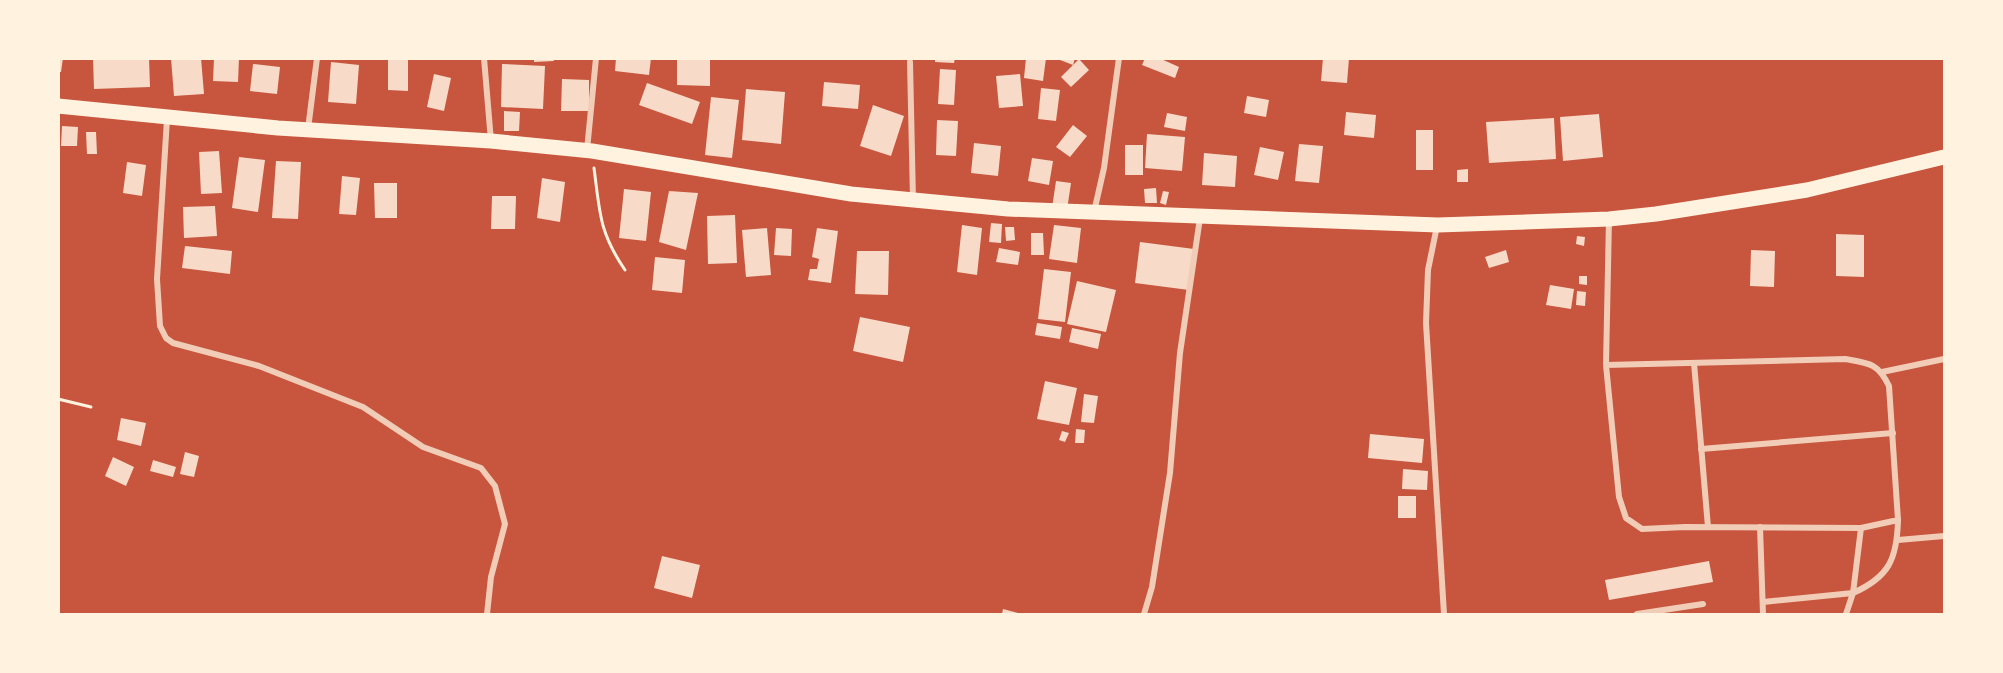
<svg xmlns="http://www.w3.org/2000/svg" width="2003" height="673" font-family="'Crimson Pro',serif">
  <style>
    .building { fill: #f7dbc8 }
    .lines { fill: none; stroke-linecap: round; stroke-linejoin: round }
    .path { stroke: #fff3e0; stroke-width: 3 }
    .minor { stroke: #f1ccb7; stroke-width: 6 }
    .primary { stroke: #fff3e0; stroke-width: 15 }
  </style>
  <rect width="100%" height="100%" fill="#c8553d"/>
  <g class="building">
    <path d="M58,58h5l-2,14h-3z"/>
    <path d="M93,58h56l1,29 -56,2z"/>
    <path d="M171,58h30l3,36 -30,2z"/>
    <path d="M214,58h25l-1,24 -25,-1z"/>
    <path d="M388,58h20v33l-20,-1z"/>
    <path d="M534,58h19l1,3 -20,1z"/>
    <path d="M616,58h35l-2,17 -34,-4z"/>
    <path d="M677,58h33v28l-33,-1z"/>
    <path d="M935,58h20l-1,5 -19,-1z"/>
    <path d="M1026,58h20l-3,23 -19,-3z"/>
    <path d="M1055,58h20l-2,7z"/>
    <path d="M1145,58h14l20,9 -4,11 -33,-13z"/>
    <path d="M1323,58h26l-2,25 -26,-2z"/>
    <path d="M1079,59l10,11 -18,17 -10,-10z"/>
    <path d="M331,62l28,3 -3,39 -28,-2z"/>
    <path d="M253,64l27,3 -3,27 -27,-3z"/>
    <path d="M502,64l43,2 -2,43 -42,-2z"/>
    <path d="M940,69l16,1 -2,35 -16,-1z"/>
    <path d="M434,74l17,4 -7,33 -17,-4z"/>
    <path d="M1020,74l3,32 -24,2 -3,-32z"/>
    <path d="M562,79l27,1v31h-28z"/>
    <path d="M824,82l36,3 -2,24 -36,-3z"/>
    <path d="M647,83l53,19 -8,22 -53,-19z"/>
    <path d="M1041,88l19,2 -4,31 -18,-2z"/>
    <path d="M746,89l39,3 -4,52 -39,-4z"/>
    <path d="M1247,96l22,4 -3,17 -22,-4z"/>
    <path d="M711,97l28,3 -7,58 -27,-3z"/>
    <path d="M873,105l31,11 -13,40 -31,-10z"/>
    <path d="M504,111l16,1 -1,19h-15z"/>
    <path d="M1346,112l30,3 -2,23 -30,-3z"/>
    <path d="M1167,113l20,4 -2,14 -21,-4z"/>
    <path d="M1599,114l4,43 -40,4 -3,-44z"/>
    <path d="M1554,118l2,41 -67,4 -3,-41z"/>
    <path d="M937,120l21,1 -2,35 -20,-1z"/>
    <path d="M1073,125l14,11 -17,21 -14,-10z"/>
    <path d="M62,126l16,1 -1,19h-16z"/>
    <rect x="1416" y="130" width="17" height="40"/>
    <path d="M86,132h10l1,22h-10z"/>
    <path d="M1147,134l38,3 -3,34 -37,-3z"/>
    <path d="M974,143l27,3 -3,30 -27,-3z"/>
    <path d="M1299,144l24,2 -4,37 -24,-2z"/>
    <rect x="1125" y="145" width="18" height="30"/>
    <path d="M1260,147l24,5 -6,28 -24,-5z"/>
    <path d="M219,151l3,42 -21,1 -2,-42z"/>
    <path d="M1204,153l33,3 -2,31 -33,-2z"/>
    <path d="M239,157l26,3 -7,52 -26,-4z"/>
    <path d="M1032,158l21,3 -4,24 -21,-4z"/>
    <path d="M276,161l25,1 -3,57 -26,-1z"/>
    <path d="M127,162l19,3 -4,31 -19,-3z"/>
    <path d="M1468,169v13h-11v-12z"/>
    <path d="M342,176l18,2 -4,37 -17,-1z"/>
    <path d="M542,178l23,4 -5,40 -23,-4z"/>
    <path d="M1056,181l15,2 -4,27 -15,-2z"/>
    <path d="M374,183h23v35h-22z"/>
    <path d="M1156,188l1,15h-12l-1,-14z"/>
    <path d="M624,189l27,3 -5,49 -27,-3z"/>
    <path d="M669,191l29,2 -12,57 -27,-8z"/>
    <path d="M1163,191l6,1 -3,13 -6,-2z"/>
    <path d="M492,196h24l-1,33h-24z"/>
    <path d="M215,206l2,30 -33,2 -1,-31z"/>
    <path d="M735,215l2,48 -29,1 -1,-48z"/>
    <path d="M991,223l11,1 -1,19 -12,-1z"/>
    <path d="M962,225l20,3 -5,47 -20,-3z"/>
    <path d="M1054,225l27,3 -4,35 -28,-4z"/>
    <path d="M1005,227h9l1,13 -9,1z"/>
    <path d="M767,228l4,47 -25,2 -4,-47z"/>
    <path d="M776,228l16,1 -1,27 -17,-1z"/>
    <path d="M817,228l21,3 -7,52 -23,-3 2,-11h7l2,-10 -7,-2z"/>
    <path d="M1031,233h12l1,22h-13z"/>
    <path d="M1836,234l28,1v42l-28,-1z"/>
    <path d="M1577,236l8,1 -1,9 -8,-2z"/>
    <path d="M1140,242l54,7 -5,41 -54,-7z"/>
    <path d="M185,246l47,5 -2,23 -48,-6z"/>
    <path d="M999,248l21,4 -2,13 -22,-3z"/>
    <path d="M1506,250l3,12 -20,6 -4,-11z"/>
    <path d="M1751,250l24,1 -1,36 -24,-1z"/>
    <path d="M857,251h32l-1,44 -33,-1z"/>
    <path d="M655,257l30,3 -3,33 -30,-3z"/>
    <path d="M1044,269l27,3 -6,50 -27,-3z"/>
    <path d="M1579,276h8v9l-8,-1z"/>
    <path d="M1077,281l39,9 -10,42 -39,-8z"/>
    <path d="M1550,285l24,4 -3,20 -25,-4z"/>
    <path d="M1577,291l9,1 -1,14 -9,-1z"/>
    <path d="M860,317l50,10 -7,35 -50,-11z"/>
    <path d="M1037,323l25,4 -2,12 -25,-4z"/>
    <path d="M1072,328l29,6 -3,15 -29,-7z"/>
    <path d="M1045,381l32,7 -8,37 -32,-6z"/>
    <path d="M1084,394l14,2 -4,27 -13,-1z"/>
    <path d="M121,418l25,5 -5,23 -24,-6z"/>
    <path d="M1076,429l9,1 -1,13h-9z"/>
    <path d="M1062,431l7,2 -4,9 -6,-2z"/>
    <path d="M1370,434l54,5 -2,24 -54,-5z"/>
    <path d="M185,452l14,4 -5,21 -14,-3z"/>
    <path d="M113,457l21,10 -8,19 -21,-10z"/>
    <path d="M153,460l23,7 -3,10 -23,-6z"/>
    <path d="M1403,469l25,2 -1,19 -25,-1z"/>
    <rect x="1398" y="496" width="18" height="22"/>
    <path d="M662,556l38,9 -8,33 -38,-10z"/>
    <path d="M1709,561l4,21 -104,18 -4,-20z"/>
    <path d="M1003,609l19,5h-20z"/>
  </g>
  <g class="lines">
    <g class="path">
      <path d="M594,168c6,45 5,64 31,102"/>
      <path d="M58,399l33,8"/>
    </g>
    <g class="minor">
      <path d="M484,58l7,83"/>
      <path d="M910,62l3,138"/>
      <path d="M167,119l-10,160 3,47 6,12 7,5 86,23 104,41 60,40 58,21 14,18 10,38 -14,53 -4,37"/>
      <path d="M308,129l9,-71"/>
      <path d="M587,150l9,-92"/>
      <path d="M1094,212l10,-44 15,-110"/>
      <path d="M1437,226l-9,44 -2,53 18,291"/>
      <path d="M1694,363l14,164"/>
      <path d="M1606,365l239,-6c24,4 33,4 44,27l9,134 -37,8 -176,-1 -43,2 -16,-11 -7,-21 -13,-132 3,-146"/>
      <path d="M1882,372l62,-13"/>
      <path d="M1701,449l192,-16"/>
      <path d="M1760,527l3,87"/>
      <path d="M1898,540l46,-4"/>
      <path d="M1763,602l90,-9c36,-16 44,-34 45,-73"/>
      <path d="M1144,614l8,-27 18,-114 10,-120 20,-135"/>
      <path d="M1637,614l66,-10"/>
      <path d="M1846,614l7,-21 8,-65"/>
    </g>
    <path class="primary" d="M58,106l220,22 213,13 101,10 259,43 157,15 430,16 171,-6 47,-5 151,-24 137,-33"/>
  </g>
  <rect width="2003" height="673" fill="none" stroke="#fff3e0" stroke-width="120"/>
</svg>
